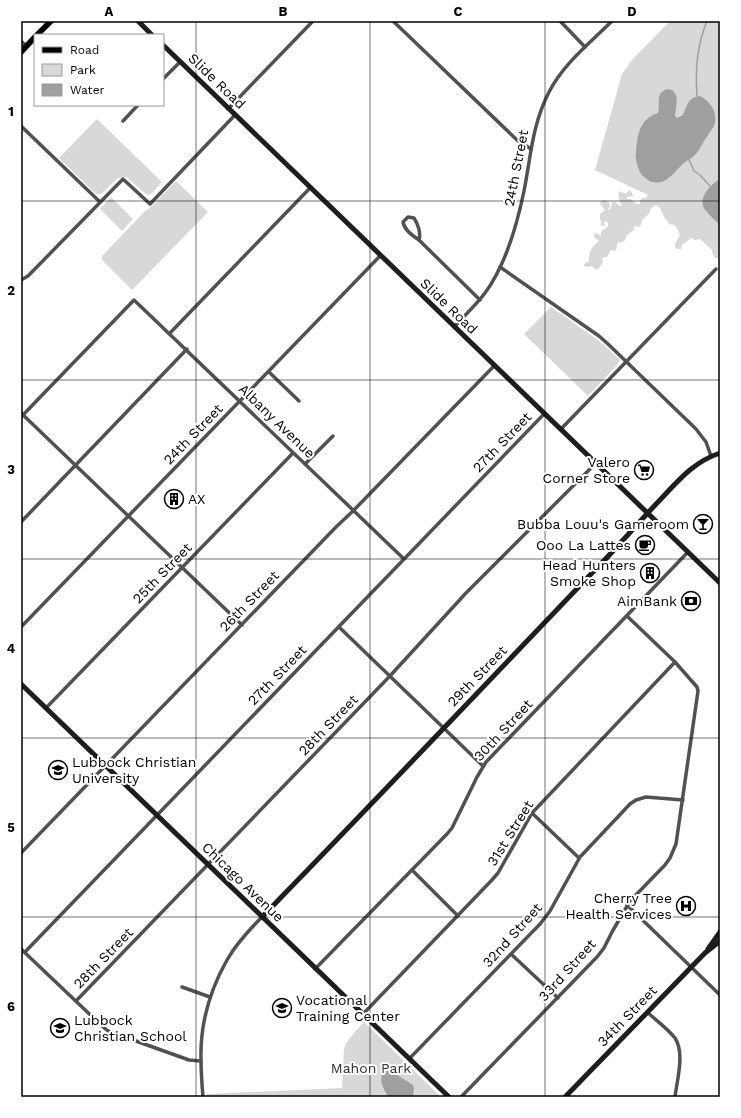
<svg xmlns="http://www.w3.org/2000/svg" width="741" height="1118" font-family="'Work Sans',sans-serif">
  <style>
    .green { fill: #d8d8d8 }
    .water { fill: #9f9f9f }
    .lines { fill: none; stroke-linecap: round; stroke-linejoin: round }
    .stream { stroke: #9f9f9f; stroke-width: 1.5 }
    .primary-casing { stroke: #dbdbdb; stroke-width: 7 }
    .street { stroke: #515151; stroke-width: 3.5 }
    .secondary { stroke: #1e1e1e; stroke-width: 5 }
    .primary { stroke: #000; stroke-width: 5.5 }
    .grid { fill: none; stroke: #000; stroke-width: 1; stroke-opacity: 0.55 }
    .labels { text-anchor: middle; dominant-baseline: central; stroke-width: 4; stroke-linejoin: round; paint-order: stroke }
    .street-label { font-size: 14px; fill: #000; stroke: #fff }
    .poi-label { font-size: 14px; fill: #000; stroke: #fff; text-anchor: end }
    .park-label { font-size: 14px; fill: #2f2f2f; stroke: #fff }
    .neatline { fill: none; stroke: #000; stroke-width: 1.5 }
    .grid-label { font-size: 13px; text-anchor: middle; font-weight: bold; fill: #000 }
  </style>
  <rect width="100%" height="100%" fill="#fff"/>
  <g class="green">
    <path d="M670,21h50v237h-5l-3,-6v-2l-12,-11 -5,1 -4,-2 -6,5 -3,1 -1,5h-4l-2,-2v-3l5,-9 -5,-10 -6,-1 -5,-7 -4,-9 -4,-3 -5,3c0,6 -6,8 -9,13 -1,2 -1,4 -2,6l-5,-1 -1,1v3l-7,5 -2,5 -4,3 -2,-1 -2,2 -1,7 -5,-1 -4,7h-3l-2,2 1,4 -6,7 -6,-4 -3,1 -4,-1v-2l5,-3c-1,-8 3,-15 10,-20l-5,-4v-2l1,-2 3,1 3,2v-3l1,-3 3,-1 3,-3v-3l-3,-2 -1,1 1,3 -2,1 -2,-1v-2l1,-1 -2,-2v-6l5,-4 -5,-6 1,-3 4,-1 4,2 1,5 -2,1v2l3,-2 1,-6h3l5,4h2c-2,-4 -5,-10 -3,-15l7,3 1,-2 3,-2 3,5v1l-6,1v2h4c3,3 5,5 9,5v-4l2,-2h4l2,-3 -53,-25 27,-96 9,-13z"/>
    <path d="M97,119l65,63 -12,13 -4,-1 -20,-17 -8,1 -17,16h-5l-37,-36z"/>
    <path d="M176,181l32,31 -76,78 -30,-30v-4l44,-46 3,-1z"/>
    <path d="M111,197l22,22 -11,12 -22,-22z"/>
    <path d="M551,307l47,33 22,20 -3,5 -29,31 -64,-62z"/>
    <path d="M364,1022l77,75h-234v-3l135,-6 2,-39c4,-11 12,-18 20,-27z"/>
  </g>
  <g class="water">
    <path d="M668,89c13,2 8,18 7,27l2,2 6,-3c4,-9 5,-18 17,-19 10,5 19,17 14,30 -3,5 -7,10 -10,15 -3,5 -6,11 -10,15 -3,3 -7,4 -10,7 -7,6 -12,14 -20,18 -12,6 -25,-5 -27,-17 -2,-6 -1,-15 0,-21 1,-14 7,-26 21,-30 3,-10 -4,-20 10,-24z"/>
    <path d="M720,179v46c-5,-5 -10,-9 -14,-14 -10,-12 4,-26 14,-32z"/>
    <path d="M385,1067h2l7,6 19,12 1,3 -1,9h-24c-7,-8 -11,-21 -4,-30z"/>
  </g>
  <g class="lines">
    <g class="stream">
      <path d="M697,96c-2,-25 0,-51 10,-75"/>
      <path d="M689,160l5,11 6,4 10,11"/>
    </g>
    <g class="primary-casing">
      <g id="primary">
        <path d="M37,35l14,-14"/>
        <path d="M21,52l14,-15"/>
      </g>
    </g>
    <g class="street">
      <path d="M393,21l124,119 14,9"/>
      <path d="M560,21l25,26"/>
      <path d="M21,41l5,5"/>
      <path d="M163,79l17,-17"/>
      <path d="M228,109l85,-88"/>
      <path d="M123,121l15,-16"/>
      <path d="M21,126l79,76"/>
      <path d="M419,240c2,-7 -1,-16 -5,-22l-6,-1 -5,5c1,8 10,14 16,18l61,60"/>
      <path d="M500,267l99,69 9,8 88,85 10,13 5,14"/>
      <path d="M21,280l7,-4 95,-97 27,25 85,-89"/>
      <path d="M454,327c10,-11 22,-22 31,-34 20,-27 32,-68 39,-102 7,-35 8,-66 25,-99 15,-29 41,-49 63,-71"/>
      <path d="M170,333l140,-145"/>
      <path d="M269,372l30,29"/>
      <path d="M21,413l221,212"/>
      <path d="M21,417l113,-117 270,259"/>
      <path d="M561,429l155,-160"/>
      <path d="M305,464l28,-28"/>
      <path d="M21,522l166,-173"/>
      <path d="M21,627l359,-371"/>
      <path d="M339,627l144,139"/>
      <path d="M46,708l247,-255"/>
      <path d="M532,813l47,45"/>
      <path d="M21,853l315,-326 17,-16 141,-145"/>
      <path d="M412,870l46,46"/>
      <path d="M627,905l93,90"/>
      <path d="M21,949l81,77 6,5 81,29 12,1"/>
      <path d="M25,952l519,-538"/>
      <path d="M511,954l47,44"/>
      <path d="M315,969l132,-135 5,-6 25,-51 9,-15 202,-210"/>
      <path d="M182,987l28,10"/>
      <path d="M76,1001l313,-324 77,-84 130,-130"/>
      <path d="M647,1012c9,8 21,17 28,26 10,15 2,42 0,59"/>
      <path d="M363,1014l128,-133 7,-8 34,-60 143,-151"/>
      <path d="M409,1059l131,-135 10,-13 30,-54 50,-53 6,-4 10,-3 37,3"/>
      <path d="M203,1097c-1,-12 -2,-25 -2,-37 -1,-35 9,-70 26,-100 9,-16 22,-30 35,-43"/>
      <path d="M461,1097l136,-140 7,-9 8,-16 18,-31 35,-36 5,-7 6,-14 22,-153 -1,-4 -22,-25 -48,-46"/>
    </g>
    <g class="secondary">
      <path d="M138,21l14,14"/>
      <path d="M163,45l557,538"/>
      <path d="M21,684l428,413"/>
      <path d="M262,917c111,-114 220,-229 330,-344 23,-23 44,-48 67,-72 19,-20 34,-39 61,-48"/>
      <path d="M708,949l12,-17"/>
      <path d="M565,1097l140,-144 15,-12"/>
    </g>
    <use href="#primary" class="primary"/>
  </g>
  <path class="grid" d="M196,21v1076M370,21v1076M545,21v1076M21,201h699M21,380h699M21,559h699M21,738h699M21,917h699"/>
  <defs>
    <g id="supermarket-ring" transform="scale(1)"><circle r="9.5" fill="#fff" stroke="#000" stroke-width="1.5"/><path d="M-6-5.5h2.5l.6 2H6L4.5 2H-2.5L-4.4-4H-6ZM-1.5 3.2a1.3 1.3 0 1 0 .1 0ZM3 3.2a1.3 1.3 0 1 0 .1 0Z" fill="#000"/></g>
    <g id="building-ring" transform="scale(1)"><circle r="9.5" fill="#fff" stroke="#000" stroke-width="1.5"/><path d="M-4-6H4V6H1V3H-1V6H-4ZM-2.5-4.3h1.7v1.8h-1.7ZM.8-4.3h1.7v1.8H.8ZM-2.5-1h1.7V.8h-1.7ZM.8-1h1.7V.8H.8Z" fill="#000"/></g>
    <g id="bar-ring" transform="scale(1)"><circle r="9.5" fill="#fff" stroke="#000" stroke-width="1.5"/><path d="M-6-5H6L.8 .8V4.5H3.5V6h-7V4.5H-.8V.8Z" fill="#000"/></g>
    <g id="cafe-ring" transform="scale(1)"><circle r="9.5" fill="#fff" stroke="#000" stroke-width="1.5"/><path d="M-5.5-4.5H6V0H3Q3 3.5 0 3.5H-2.5Q-5.5 3.5-5.5 0ZM3-3.2v2h1.7v-2ZM-6 4.5H4V6H-6Z" fill="#000"/></g>
    <g id="bank-ring" transform="scale(1)"><circle r="9.5" fill="#fff" stroke="#000" stroke-width="1.5"/><path d="M-6-4H6V4H-6ZM0-2.3a2.3 2.3 0 1 0 0 4.6a2.3 2.3 0 1 0 0-4.6Z" fill="#000"/></g>
    <g id="university-ring" transform="scale(1)"><circle r="9.5" fill="#fff" stroke="#000" stroke-width="1.5"/><path d="M0-5L7-2L0 1L-7-2ZM-4 1L0 2.5L4 1V4Q0 6-4 4Z" fill="#000"/></g>
    <g id="hospital-ring" transform="scale(1)"><circle r="9.5" fill="#fff" stroke="#000" stroke-width="1.5"/><path d="M-5-5h3v3.5h4V-5h3V5h-3V1.5h-4V5h-3Z" fill="#000"/></g>
    <g id="school-ring" transform="scale(1)"><circle r="9.5" fill="#fff" stroke="#000" stroke-width="1.5"/><path d="M0-5L7-2L0 1L-7-2ZM-4 1L0 2.5L4 1V4Q0 6-4 4Z" fill="#000"/></g>
  </defs>
  <g fill-rule="evenodd">
    <use href="#supermarket-ring" x="644" y="470"/>
    <use href="#building-ring" x="174" y="499"/>
    <use href="#bar-ring" x="703" y="524"/>
    <use href="#cafe-ring" x="645" y="545"/>
    <use href="#building-ring" x="650" y="573"/>
    <use href="#bank-ring" x="691" y="601"/>
    <use href="#university-ring" x="58" y="770"/>
    <use href="#hospital-ring" x="686" y="906"/>
    <use href="#school-ring" x="282" y="1008"/>
    <use href="#school-ring" x="60" y="1028"/>
  </g>
  <g class="labels">
    <g class="street-label">
      <text transform="translate(217 81) rotate(44)">Slide Road</text>
      <text transform="translate(516 168) rotate(-79)">24th Street</text>
      <text transform="translate(449 306) rotate(44)">Slide Road</text>
      <text transform="translate(277 421) rotate(44)">Albany Avenue</text>
      <text transform="translate(193 434) rotate(-46)">24th Street</text>
      <text transform="translate(502 442) rotate(-46)">27th Street</text>
      <text transform="translate(162 573) rotate(-46)">25th Street</text>
      <text transform="translate(249 601) rotate(-46)">26th Street</text>
      <text transform="translate(277 675) rotate(-46)">27th Street</text>
      <text transform="translate(477 676) rotate(-46)">29th Street</text>
      <text transform="translate(328 725) rotate(-46)">28th Street</text>
      <text transform="translate(503 730) rotate(-47)">30th Street</text>
      <text transform="translate(510 833) rotate(-58)">31st Street</text>
      <text transform="translate(243 882) rotate(44)">Chicago Avenue</text>
      <text transform="translate(512 935) rotate(-48)">32nd Street</text>
      <text transform="translate(103 958) rotate(-46)">28th Street</text>
      <text transform="translate(567 970) rotate(-48)">33rd Street</text>
      <text transform="translate(627 1016) rotate(-46)">34th Street</text>
    </g>
    <g class="poi-label">
      <text x="630" y="462">Valero<tspan x="630" dy="16">Corner Store</tspan></text>
      <text x="188" y="499" text-anchor="start">AX</text>
      <text x="689" y="524">Bubba Louu's Gameroom</text>
      <text x="631" y="545">Ooo La Lattes</text>
      <text x="636" y="565">Head Hunters<tspan x="636" dy="16">Smoke Shop</tspan></text>
      <text x="677" y="601">AimBank</text>
      <text x="72" y="762" text-anchor="start">Lubbock Christian<tspan x="72" dy="16">University</tspan></text>
      <text x="672" y="898">Cherry Tree<tspan x="672" dy="16">Health Services</tspan></text>
      <text x="296" y="1000" text-anchor="start">Vocational<tspan x="296" dy="16">Training Center</tspan></text>
      <text x="74" y="1020" text-anchor="start">Lubbock<tspan x="74" dy="16">Christian School</tspan></text>
    </g>
    <g class="park-label">
      <text x="371" y="1068">Mahon Park</text>
    </g>
  </g>
  <rect width="741" height="1118" fill="none" stroke="#ffffff" stroke-width="44"/>
  <rect x="34" y="34" width="130" height="72" fill="#ffffff" stroke="#999999"/>
  <rect x="42" y="47" width="20" height="6" fill="#000000" stroke="#999999"/>
  <text x="70" y="54" font-size="12" fill="#000000">Road</text>
  <rect x="42" y="64" width="20" height="12" fill="#d8d8d8" stroke="#999999"/>
  <text x="70" y="74" font-size="12" fill="#000000">Park</text>
  <rect x="42" y="84" width="20" height="12" fill="#9f9f9f" stroke="#999999"/>
  <text x="70" y="94" font-size="12" fill="#000000">Water</text>
  <rect x="22" y="22" width="697" height="1074" class="neatline"/>
  <g class="grid-label">
    <text x="109" y="16">A</text>
    <text x="283" y="16">B</text>
    <text x="458" y="16">C</text>
    <text x="632" y="16">D</text>
    <text x="11" y="116">1</text>
    <text x="11" y="295">2</text>
    <text x="11" y="474">3</text>
    <text x="11" y="653">4</text>
    <text x="11" y="832">5</text>
    <text x="11" y="1011">6</text>
  </g>
</svg>
